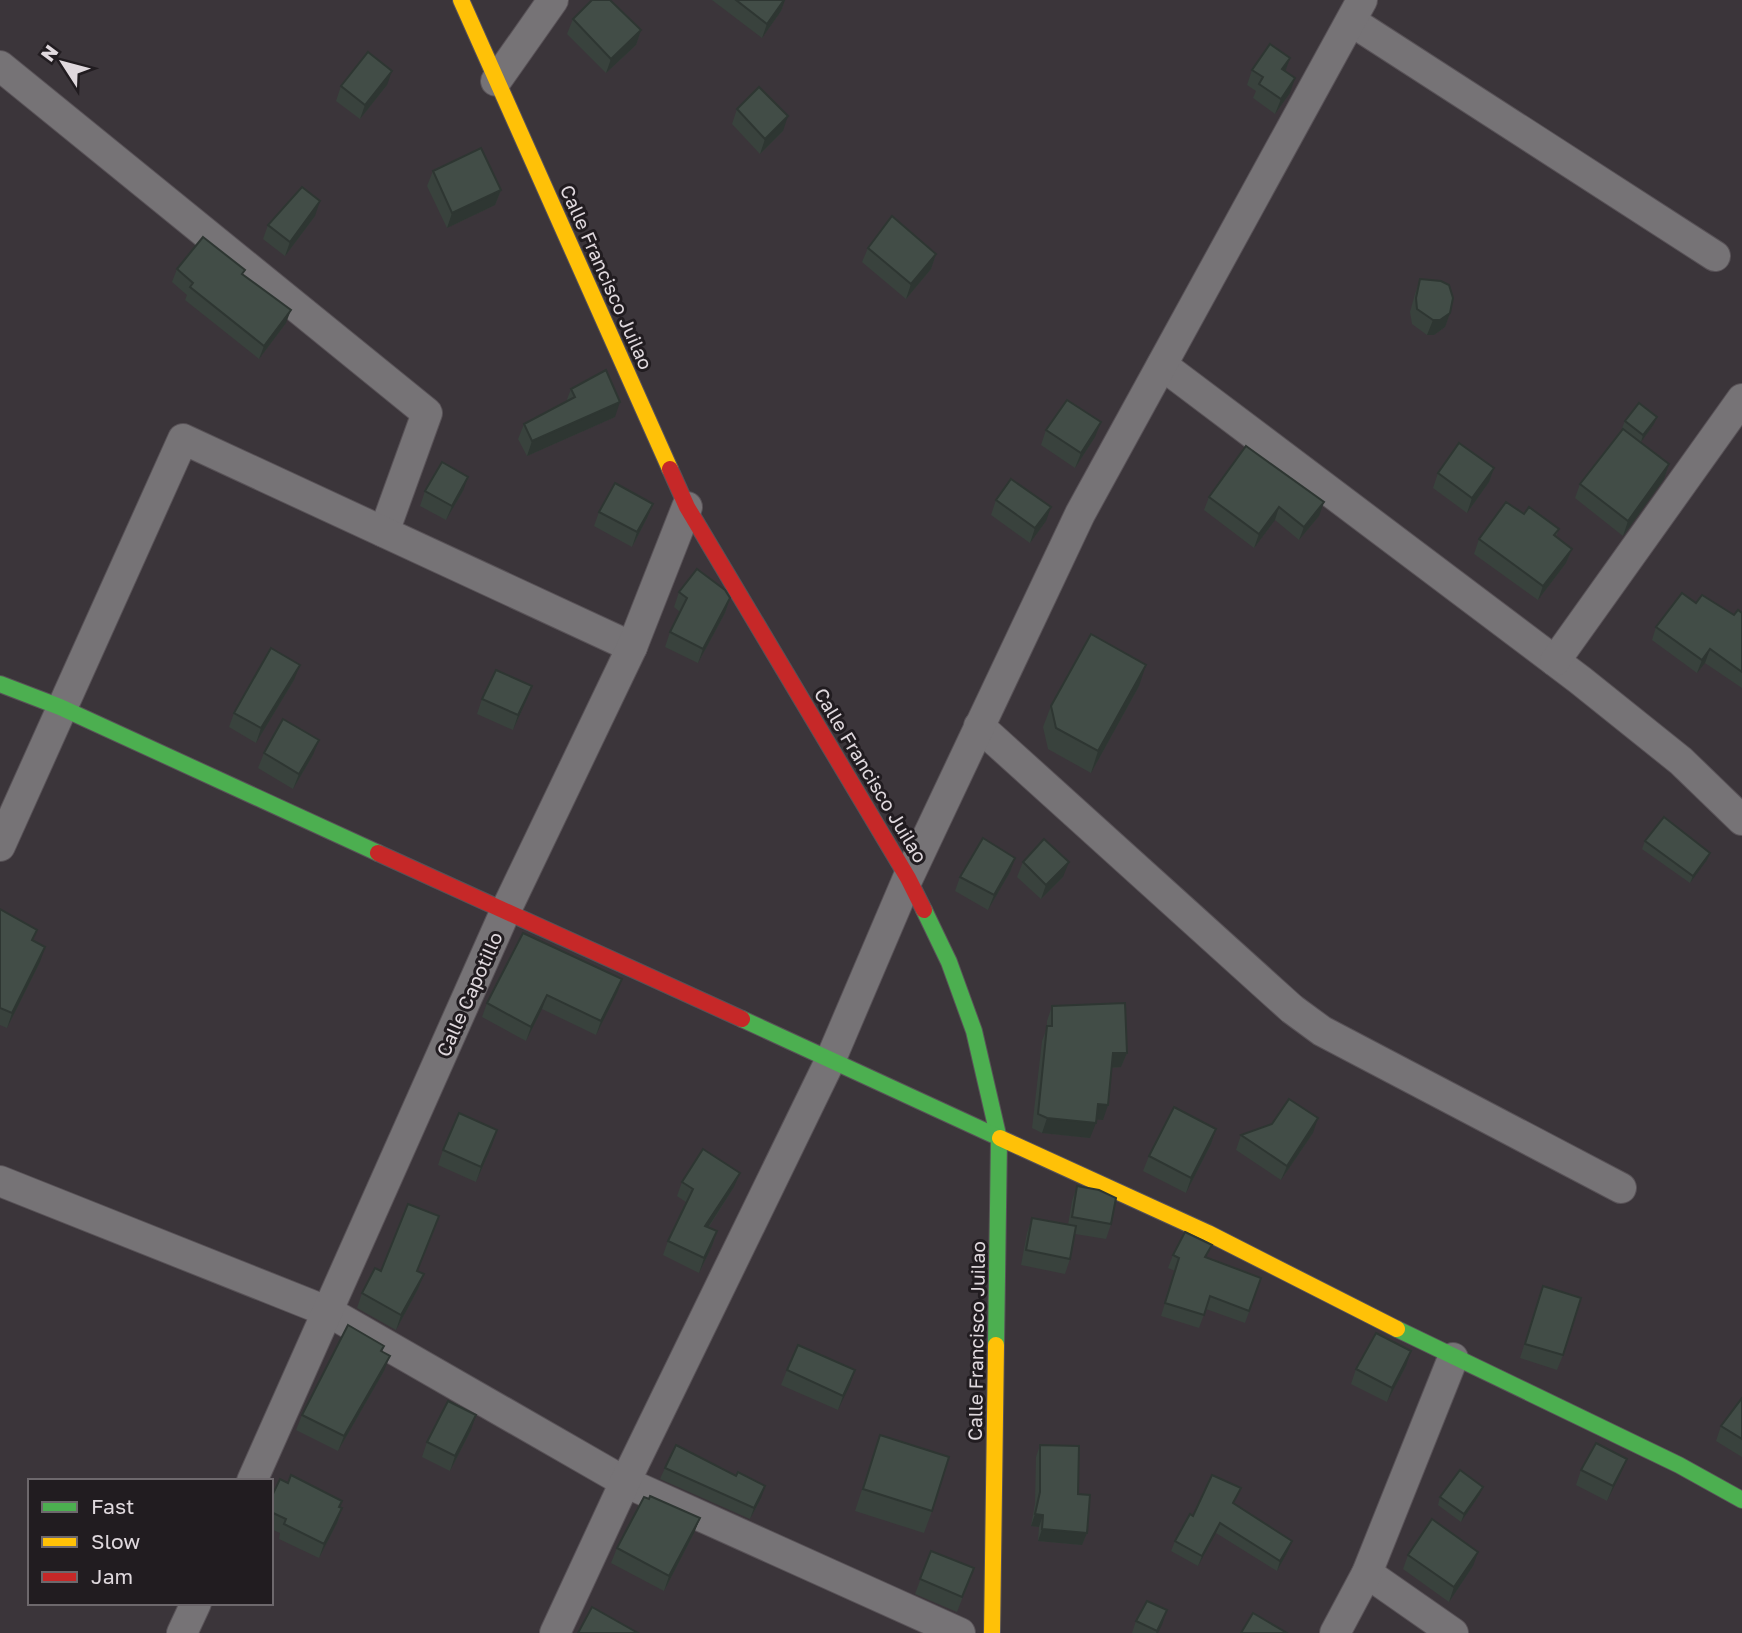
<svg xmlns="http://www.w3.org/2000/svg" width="1742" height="1633" font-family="'Golos Text',sans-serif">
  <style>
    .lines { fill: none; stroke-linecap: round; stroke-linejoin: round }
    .street-casing { stroke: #585257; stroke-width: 32 }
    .fast-casing { stroke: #585257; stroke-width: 18 }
    .slow-casing { stroke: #585257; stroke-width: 18 }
    .jam-casing { stroke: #585257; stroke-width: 18 }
    .street { stroke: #767376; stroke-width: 30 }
    .fast { stroke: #4caf50; stroke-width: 16 }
    .slow { stroke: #ffc107; stroke-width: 16 }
    .jam { stroke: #c62828; stroke-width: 16 }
    .wall { fill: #39423d }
    .shaded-wall { fill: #2e3632 }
    .building { fill: #424d47; stroke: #2e3632; stroke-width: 2 }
    .labels { text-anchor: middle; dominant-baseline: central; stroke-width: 6; stroke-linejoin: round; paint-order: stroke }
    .street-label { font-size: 19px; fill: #e0d9de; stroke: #211c20 }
  </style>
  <rect width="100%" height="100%" fill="#3b353a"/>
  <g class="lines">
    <g class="street-casing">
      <g id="street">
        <path d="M1351,21l364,235"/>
        <path d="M0,66l427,347 -43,119"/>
        <path d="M496,81l57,-81"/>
        <path d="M1162,365l418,315 101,81 61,59"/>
        <path d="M1555,661l187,-262"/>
        <path d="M979,726l313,283 30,22 299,157"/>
        <path d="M0,846l183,-407 449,208"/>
        <path d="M0,1181l329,131 296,170 335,151"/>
        <path d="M252,1481l253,-569 127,-265 55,-140"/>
        <path d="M1367,1573l86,60"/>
        <path d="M182,1633l14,-30"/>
        <path d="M555,1633l70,-151 205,-421 78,-183 172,-364 282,-514"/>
        <path d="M1335,1633l32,-60 86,-215"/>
      </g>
    </g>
    <g class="fast-casing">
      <g id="fast">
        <path d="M0,684l60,23 318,146"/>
        <path d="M924,910l25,52 25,69 25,108 -3,206"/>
        <path d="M742,1019l258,119"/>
        <path d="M1397,1329l282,136 63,35"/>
      </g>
    </g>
    <g class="slow-casing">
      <g id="slow">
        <path d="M461,0l209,469"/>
        <path d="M1000,1138l208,95 189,96"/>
        <path d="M992,1633l4,-288"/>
      </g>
    </g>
    <g class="jam-casing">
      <g id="jam">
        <path d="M670,469l17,38 221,371 16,32"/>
        <path d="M378,853l364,166"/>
      </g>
    </g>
    <use href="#street" class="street"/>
    <use href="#fast" class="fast"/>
    <use href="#slow" class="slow"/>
    <use href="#jam" class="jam"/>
  </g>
  <g class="wall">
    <path d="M712,0h73l-4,11 -19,27z"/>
    <path d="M573,19l68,11 -5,15 -30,28 -39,-39z"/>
    <path d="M1290,58l-5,13 5,22 -15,21 -22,-16 3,-7 -9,-6 5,-15z"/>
    <path d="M387,85l-27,34 -24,-18 5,-15z"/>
    <path d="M737,109l46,22 -23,23 -28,-30z"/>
    <path d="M433,171l68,19 -6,15 -48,23 -20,-42z"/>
    <path d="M315,216l-30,40 -22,-17 5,-14z"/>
    <path d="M868,248l68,6 -5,15 -25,30 -44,-37z"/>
    <path d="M177,269l66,6 43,48 -27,36 -74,-59 2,-5 -15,-13z"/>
    <path d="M1420,279l30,34 -5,14 -11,8h-7l-15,-11 -2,-12 5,-18z"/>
    <path d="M571,389l44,28 -88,39 -9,-17 6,-15 42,-22z"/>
    <path d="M1625,421l29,3 -13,18 -19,-14z"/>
    <path d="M1046,430l49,7 -20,31 -34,-23z"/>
    <path d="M1246,446l73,70 -20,24 -24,-20 -21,28 -50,-38 5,-13z"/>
    <path d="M1669,464l-5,15 -41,57 -48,-38 5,-14z"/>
    <path d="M1494,468l-5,14 -22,31 -34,-25 5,-15z"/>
    <path d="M425,491h38l-17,29 -26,-14z"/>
    <path d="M996,500l50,21 -16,22 -39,-28z"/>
    <path d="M653,504l-6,14 -15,29 -38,-21 5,-14z"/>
    <path d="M1524,514l35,15 -3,8 16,12 -6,14 -28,37 -64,-46 5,-15z"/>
    <path d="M679,592l51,6 -5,15 -27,50 -33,-16 5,-15 10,-20 -6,-5z"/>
    <path d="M1696,603l38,12 8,-2v75l-37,-25 -8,10 -45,-33 4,-13z"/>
    <path d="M294,680l-38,63 -27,-16 5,-14z"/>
    <path d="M532,686l-6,15 -13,29 -36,-16 5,-15z"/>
    <path d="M1139,686l-48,87 -43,-24 -5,-22 8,-21z"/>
    <path d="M264,753l49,2 -20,34 -35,-21z"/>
    <path d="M1645,841l62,19 -17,23 -48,-34z"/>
    <path d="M1015,858l-5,14 -22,38 -33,-19 5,-14z"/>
    <path d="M1023,862l40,15 -22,22 -24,-22z"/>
    <path d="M0,909l37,21 -4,11 7,21 -33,66 -7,-3z"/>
    <path d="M622,979l-5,14 -21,42 -54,-26 -16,32 -44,-24 5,-14z"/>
    <path d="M1052,1006l75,47 -6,14 -10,1 -8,52 -7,-1 -6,19 -48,-5 -10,-5 10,-87 5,-13v-7z"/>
    <path d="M1272,1124l41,9 -32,47 -45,-30 5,-15z"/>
    <path d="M1216,1129l-5,15 -25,49 -43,-22 6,-15z"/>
    <path d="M492,1145l-16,37 -38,-17 5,-15z"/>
    <path d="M682,1182l52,5 -25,40 8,4 -5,15 -13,27 -36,-18 5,-14 18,-39 -9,-6z"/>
    <path d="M1077,1186l34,38 -5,15 -31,-5 -5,25 -5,15 -44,-9 6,-32 5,-15 36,7 4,-24z"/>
    <path d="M434,1231l-17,40 7,3 -6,15 -22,41 -39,-22 5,-15 19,-22z"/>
    <path d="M1173,1255l34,3 54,20 -16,45 -39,-14 -7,19 -38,-12 14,-45 -7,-3z"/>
    <path d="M1543,1286l20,69 -6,15 -37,-12z"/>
    <path d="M384,1346l-2,6 2,19 -46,80 -42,-21 6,-15z"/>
    <path d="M1406,1366l-19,36 -36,-18 5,-15z"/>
    <path d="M787,1370h68l-17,40 -57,-25z"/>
    <path d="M1742,1398v59l-26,-16 5,-15z"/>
    <path d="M471,1430l-21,41 -28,-14 5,-15z"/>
    <path d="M880,1435l52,76 -8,22 -69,-22z"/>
    <path d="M1040,1445l38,49 9,39 -5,12 -44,-4 1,-14 -8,-1 4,-22 1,-47z"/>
    <path d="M665,1468l96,30 -11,21 -90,-40z"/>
    <path d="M1581,1470l40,3 -14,28 -31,-16z"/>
    <path d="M288,1483l54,18 -2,6 2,1 -5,15 -18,35 -40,-19 1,-6 -9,-4v-31z"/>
    <path d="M1480,1494l-19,28 -23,-17 2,-8z"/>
    <path d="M1234,1504l58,37 -4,10 -11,20 -61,-38 -18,33 -27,-15 4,-10 18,-25z"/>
    <path d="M700,1518l-6,15 -30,58 -53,-28 6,-15z"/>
    <path d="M931,1551l43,17 -17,44 -42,-18z"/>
    <path d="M1408,1555l65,11 -24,36 -46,-33z"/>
    <path d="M1167,1610l-9,23h-26l4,-12z"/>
  </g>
  <g class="shaded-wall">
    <path d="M784,0h1l-4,11 -19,27 5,-14z"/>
    <path d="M641,30l-5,15 -30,28 5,-14z"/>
    <path d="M1290,58l-5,14 -3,-3z"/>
    <path d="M392,71l-5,14 -27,34 5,-14z"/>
    <path d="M1295,78l-5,15 -15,21 6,-15z"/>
    <path d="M788,116l-5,15 -23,23 5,-15z"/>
    <path d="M501,190l-6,15 -48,23 5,-15z"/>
    <path d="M320,201l-5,15 -30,40 5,-14z"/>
    <path d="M936,254l-5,15 -25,30 5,-15z"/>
    <path d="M291,310l-5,13 -27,36 5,-13z"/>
    <path d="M1450,313l-5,14 -11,8h-7l6,-15z"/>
    <path d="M620,402l-5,15 -88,39 5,-15z"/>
    <path d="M1657,417l-3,7 -13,18 2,-7z"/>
    <path d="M1101,422l-6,15 -20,31 6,-15z"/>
    <path d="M1669,464l-5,15 -41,57 5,-15z"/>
    <path d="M1494,468l-5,14 -22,31 5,-15z"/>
    <path d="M468,477l-5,14 -17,29 6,-14z"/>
    <path d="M1324,502l-5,14 -20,24 5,-13z"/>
    <path d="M653,504l-6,14 -15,29 5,-15z"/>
    <path d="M1051,507l-5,14 -16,22 5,-15z"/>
    <path d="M1279,507l-4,13 -21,28 5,-14z"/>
    <path d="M1572,549l-6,14 -28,37 5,-14z"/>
    <path d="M730,598l-5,15 -27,50 5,-14z"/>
    <path d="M1710,649l-5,14 -8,10 5,-13z"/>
    <path d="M300,665l-6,15 -38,63 5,-15z"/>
    <path d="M1146,665l-7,21 -48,87 7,-22z"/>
    <path d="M532,686l-6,15 -13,29 5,-15z"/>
    <path d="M319,740l-6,15 -20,34 6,-15z"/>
    <path d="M1710,853l-3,7 -17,23 3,-7z"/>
    <path d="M1015,858l-5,14 -22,38 6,-15z"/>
    <path d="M1069,862l-6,15 -22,22 5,-14z"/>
    <path d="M45,947l-5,15 -33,66 5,-15z"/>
    <path d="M622,979l-5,14 -21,42 5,-14z"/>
    <path d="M547,995l-5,14 -16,32 5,-14z"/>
    <path d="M1113,1053h14l-6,14 -14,1z"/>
    <path d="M1098,1104l10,1 -5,15 -11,-1z"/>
    <path d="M1047,1118l49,5 -6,15 -48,-5z"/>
    <path d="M1318,1118l-5,15 -32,47 6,-14z"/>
    <path d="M1216,1129l-5,15 -25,49 5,-15z"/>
    <path d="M497,1130l-5,15 -16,37 5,-15z"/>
    <path d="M740,1173l-6,14 -34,53 5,-14z"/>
    <path d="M717,1231l-5,15 -13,27 5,-15z"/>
    <path d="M424,1274l-6,15 -22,41 5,-15z"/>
    <path d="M1411,1351l-5,15 -19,36 5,-14z"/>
    <path d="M390,1356l-6,15 -46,80 6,-15z"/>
    <path d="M855,1370l-5,15 -12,25 5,-14z"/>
    <path d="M476,1415l-5,15 -21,41 5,-15z"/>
    <path d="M1627,1459l-6,14 -14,28 6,-15z"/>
    <path d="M765,1486l-4,12 -11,21 4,-11z"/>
    <path d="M1483,1487l-3,7 -19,28 3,-8z"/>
    <path d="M342,1508l-5,15 -18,35 5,-14z"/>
    <path d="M1035,1514l8,1 -4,12 -8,-1z"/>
    <path d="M700,1518l-6,15 -30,58 5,-15z"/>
    <path d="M1220,1523l-4,10 -18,33 4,-10z"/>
    <path d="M1042,1529l45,4 -5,12 -44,-4z"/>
    <path d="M1292,1541l-4,10 -11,20 3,-10z"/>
    <path d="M1478,1552l-5,14 -24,36 5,-15z"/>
    <path d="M1167,1610l-5,15 -4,8h-2z"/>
  </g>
  <g class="building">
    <path d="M592,0h18l31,30 -30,29 -38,-40z"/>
    <path d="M736,0h48l-17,24z"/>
    <path d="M1270,44l20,14 -8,11 13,9 -14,21 -22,-15 4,-7 -11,-7z"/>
    <path d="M368,52l24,19 -27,34 -24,-19z"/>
    <path d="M759,87l29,29 -23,23 -28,-30z"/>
    <path d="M481,148l20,42 -49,23 -19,-42z"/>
    <path d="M302,187l18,14 -30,41 -22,-17z"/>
    <path d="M892,216l44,38 -25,30 -43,-36z"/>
    <path d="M203,237l42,33 -3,4 49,36 -27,36 -74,-59 3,-4 -16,-14z"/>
    <path d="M1420,279l21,2 8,4 4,13 -3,15 -10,7h-7l-16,-11 -1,-11z"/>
    <path d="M606,370l14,32 -88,39 -8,-17 51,-27 -4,-8z"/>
    <path d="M1067,400l34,22 -20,31 -35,-23z"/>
    <path d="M1639,403l18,14 -14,18 -18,-14z"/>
    <path d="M1623,429l46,35 -41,57 -48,-37z"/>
    <path d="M1459,443l35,25 -22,30 -34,-25z"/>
    <path d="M1246,446l78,56 -20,25 -25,-20 -20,27 -50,-37z"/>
    <path d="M442,462l26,15 -16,29 -27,-15z"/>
    <path d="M1011,479l40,28 -16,21 -39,-28z"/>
    <path d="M615,483l38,21 -16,28 -38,-20z"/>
    <path d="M1506,502l18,12 5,-7 30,22 -5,6 18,14 -29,37 -64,-47z"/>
    <path d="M697,569l28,21 5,8 -27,51 -33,-17 17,-34 -8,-6z"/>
    <path d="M1682,593l14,10 6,-8 32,20 4,-5 4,3v59l-32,-23 -8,11 -46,-33z"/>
    <path d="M1091,634l55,31 -48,86 -42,-23 -5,-22z"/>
    <path d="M271,648l29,17 -39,63 -27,-15z"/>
    <path d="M496,670l36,16 -14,29 -36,-16z"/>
    <path d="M283,719l36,21 -20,34 -35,-21z"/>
    <path d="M1664,817l46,36 -17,23 -48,-35z"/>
    <path d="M983,838l32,20 -21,37 -34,-18z"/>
    <path d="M1044,839l25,23 -23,23 -23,-23z"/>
    <path d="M0,909l37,21 -5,10 13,7 -33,66 -12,-5z"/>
    <path d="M523,933l99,46 -21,42 -54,-26 -16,32 -44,-24z"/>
    <path d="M1125,1003l2,50h-14l-5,52 -10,-1 -2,19 -49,-5 -9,-4 9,-88h5v-20z"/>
    <path d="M1289,1099l29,19 -31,48 -46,-31 31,-11z"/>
    <path d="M1174,1107l42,22 -25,49 -42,-22z"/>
    <path d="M459,1113l38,17 -16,37 -38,-17z"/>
    <path d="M703,1149l37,24 -35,53 12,5 -13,27 -36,-17 25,-52 -11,-7z"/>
    <path d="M1077,1186l22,4 17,8 -5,26 -39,-7z"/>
    <path d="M408,1204l31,12 -22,55 7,3 -23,41 -39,-22 13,-25 6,3z"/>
    <path d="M1032,1218l44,8 -6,33 -44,-9z"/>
    <path d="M1185,1232l27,13 -7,12 56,21 -12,33 -39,-15 -6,19 -39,-12 14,-45 -6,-3z"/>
    <path d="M1543,1286l38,12 -18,57 -38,-11z"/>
    <path d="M348,1325l36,21 -3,5 9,5 -46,80 -42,-21z"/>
    <path d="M1376,1333l35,18 -19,37 -36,-19z"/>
    <path d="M798,1345l57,25 -12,26 -56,-26z"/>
    <path d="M1742,1398v41l-21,-13z"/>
    <path d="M448,1401l28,14 -21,41 -28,-14z"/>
    <path d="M880,1435l69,22 -17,54 -69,-22z"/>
    <path d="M1596,1443l31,16 -14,27 -32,-16z"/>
    <path d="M676,1445l60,31 2,-4 27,14 -11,22 -89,-40z"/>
    <path d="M1040,1445l39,1 -1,48 12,1 -3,38 -45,-4 1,-14 -8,-1 5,-22z"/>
    <path d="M1460,1470l23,17 -19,27 -24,-17z"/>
    <path d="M291,1475l51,26 -3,6 3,1 -18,36 -40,-20 2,-5 -15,-7v-14l9,-19 8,4z"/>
    <path d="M1212,1475l29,13 -8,15 59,38 -12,20 -60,-38 -18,33 -27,-15 15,-27 3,2z"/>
    <path d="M650,1496l50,22 -31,58 -52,-28 27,-51 5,2z"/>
    <path d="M1432,1519l46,33 -24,35 -46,-32z"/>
    <path d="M931,1551l43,17 -12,29 -42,-18z"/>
    <path d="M1147,1601l20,9 -10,21 -21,-10z"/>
    <path d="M592,1607l46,26h-60z"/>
    <path d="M1253,1613l34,20h-46z"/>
  </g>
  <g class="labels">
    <g class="street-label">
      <text transform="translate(607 277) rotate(66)">Calle Francisco Juilao</text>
      <text transform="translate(871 775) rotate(59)">Calle Francisco Juilao</text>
      <text transform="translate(469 994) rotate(-66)">Calle Capotillo</text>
      <text transform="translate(976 1341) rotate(-89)">Calle Francisco Juilao</text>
    </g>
  </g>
  <rect x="28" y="1479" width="245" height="126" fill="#211c20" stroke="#6d686c" stroke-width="2"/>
  <rect x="42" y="1502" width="35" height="10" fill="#4caf50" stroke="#6d686c" stroke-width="2"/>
  <text x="91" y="1514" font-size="21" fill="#e0d9de">Fast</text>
  <rect x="42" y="1537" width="35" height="10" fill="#ffc107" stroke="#6d686c" stroke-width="2"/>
  <text x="91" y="1549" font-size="21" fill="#e0d9de">Slow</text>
  <rect x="42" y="1572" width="35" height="10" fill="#c62828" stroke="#6d686c" stroke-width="2"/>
  <text x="91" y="1584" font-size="21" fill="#e0d9de">Jam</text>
  <g transform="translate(63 63) rotate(306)" stroke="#211c20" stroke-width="5" paint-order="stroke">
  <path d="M0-5L12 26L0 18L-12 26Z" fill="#e0d9de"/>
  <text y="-10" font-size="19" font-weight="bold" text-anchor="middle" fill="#e0d9de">N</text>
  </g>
</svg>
